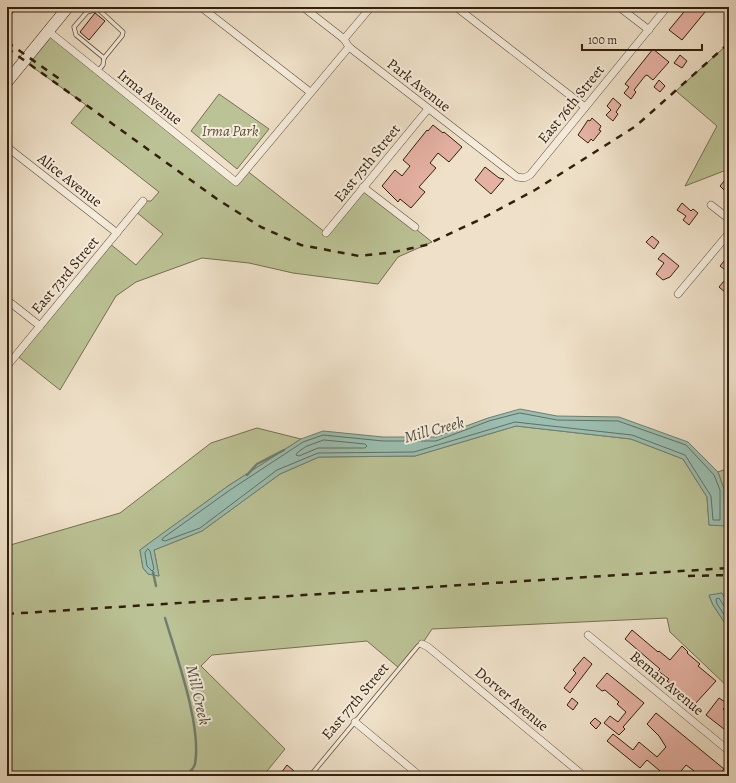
<svg xmlns="http://www.w3.org/2000/svg" width="736" height="783" font-family="Alegreya,serif">
  <style>
    .green { fill: #bbc295; stroke: #767050 }
    .water { fill: #9abeb1; stroke: #707e6f }
    .lines { fill: none; stroke-linecap: round; stroke-linejoin: round }
    .shore { stroke: #666e5e; stroke-width: 1 }
    .stream { stroke: #707e6f; stroke-width: 2.5 }
    .building { fill: #e5b1a3; stroke: #321f0c }
    .service-casing { stroke: #61503b; stroke-width: 5 }
    .minor-casing { stroke: #61503b; stroke-width: 8 }
    .secondary-casing { stroke: #321f0c; stroke-width: 12 }
    .service { stroke: #f5ecdc; stroke-width: 3.5 }
    .minor { stroke: #f5ecdc; stroke-width: 7 }
    .secondary { stroke: #f5ecdc; stroke-width: 11 }
    .rail { stroke: #321f0c; stroke-width: 2.5; stroke-dasharray: 7 7; stroke-linecap: butt }
    .labels { text-anchor: middle; dominant-baseline: central; stroke-width: 4; stroke-linejoin: round; paint-order: stroke }
    .street-label { font-size: 15px; fill: #321f0c; stroke: #f5ecdc }
    .park-label { font-size: 15px; font-style: italic; fill: #5b5035; stroke: #f5ecdc }
    .water-label { font-size: 16px; font-style: italic; fill: #514f3e; stroke: #f5ecdc }
  </style>
  <rect width="100%" height="100%" fill="#efe1c9"/>
  <filter id="stains"><feTurbulence type="fractalNoise" baseFrequency=".005" numOctaves="4"/><feColorMatrix values="0 0 0 0 .2 0 0 0 0 .09 0 0 0 0 .02 0 0 0 .5 -.17"/></filter>
  <radialGradient id="worn" r=".72"><stop offset=".6" stop-color="#630" stop-opacity="0"/><stop offset="1" stop-color="#630" stop-opacity=".3"/></radialGradient>
  <g class="green">
    <path d="M48,31l188,151 10,-12 80,63 37,-46 69,55 -34,15 -20,27 -85,-11 -44,-10 -47,-5 -66,24 -20,14 -56,94 -44,-35 93,-112 27,22 27,-31 -28,-23 8,-10h8l8,-9 -88,-69 15,-18 -62,-44z"/>
    <path d="M729,43v126l-44,17 32,-60 -41,-35z"/>
    <path d="M219,94l50,35 -32,40 -46,-38z"/>
    <path d="M516,426l115,13 52,20 24,38 2,28h16l-1,-36 -6,-17 11,-4v138l-7,-13 -13,3 4,9 16,24v59l-59,-56 -3,-14 -235,11 -10,15 -23,24 -32,-27 -155,14 -11,11 84,83 -22,27h-256v-230l113,-33 91,-70 46,-15 44,11 -73,47 -88,64 3,18 5,6 11,2 -5,-26 48,-19 78,-57 39,-17 96,-1z"/>
  </g>
  <g class="water">
    <path d="M520,409l37,7 62,1 69,25 30,30 6,17 1,37 -16,-1 -2,-28 -24,-38 -52,-20 -115,-13 -101,30 -96,1 -39,17 -78,57 -48,19 5,26 -11,-2 -5,-6 -3,-18 8,-6 80,-58 73,-47 22,-8 60,6h53l52,-19z"/>
    <path d="M722,593l7,13v23l-16,-24 -4,-10z"/>
  </g>
  <g class="lines">
    <g class="shore">
      <path d="M520,413l37,7 61,1 68,24 28,30 6,15v30h-7l-2,-24 -26,-41 -53,-20 -117,-13 -101,30 -96,1 -41,17 -77,58 -35,13 -3,-1 1,-2 67,-48 73,-48 20,-7 60,6h53l53,-20z"/>
      <path d="M324,440l41,4 2,2 -2,2h-47l-19,8 -3,-1 1,-2 8,-6z"/>
      <path d="M148,549l2,2 4,18 -2,2 -5,-5 -2,-13z"/>
      <path d="M729,608l-5,-2 -5,-8 -3,1 1,5 12,18"/>
    </g>
    <g class="stream">
      <path d="M247,475l10,-11 27,-14"/>
      <path d="M153,572l3,14"/>
      <path d="M165,618c11,37 37,108 30,146 -1,4 -6,9 -9,12"/>
    </g>
  </g>
  <g class="building">
    <path d="M688,7h12l5,5 -23,28 -13,-10z"/>
    <path d="M95,13l10,8 -16,19 -9,-8z"/>
    <path d="M653,49l16,13 -16,18 -6,-5 -2,1 -11,14 2,2 -5,7 -7,-6 5,-6 -4,-3z"/>
    <path d="M680,55l7,6 -5,7 -8,-5z"/>
    <path d="M659,80l6,6 -5,6 -6,-5z"/>
    <path d="M613,98l8,7 -5,7 2,2 -5,7 -7,-6 5,-5 -4,-4z"/>
    <path d="M592,118l9,8 -2,4 2,1 -8,10 -2,-2 -3,4 -10,-8 10,-15 2,1z"/>
    <path d="M433,125l10,8 1,-1 18,15 -13,15 -11,-9 -8,10 6,5 -17,19 6,5 -14,16 -11,-9 -2,3 -16,-16 13,-16 7,6 8,-10 -7,-6 24,-30 1,1z"/>
    <path d="M485,167l14,11 5,1 -13,15 -16,-14z"/>
    <path d="M725,180l4,4v4l-3,4 -6,-6z"/>
    <path d="M682,203l9,8 2,-2 5,4 -9,12 -6,-5 3,-4 -9,-6z"/>
    <path d="M652,236l7,6 -5,7 -8,-7z"/>
    <path d="M663,253l16,13 -9,11 -7,3 -7,-6 8,-11 -6,-4z"/>
    <path d="M729,255v18l-9,-7z"/>
    <path d="M724,281l5,5 -3,7 -7,-6z"/>
    <path d="M632,630l26,22 1,-1 11,9 12,-14 6,6 -1,1 13,11 -2,2 18,15 -21,23 -28,-23 2,-2 -11,-8 2,-2 -35,-30z"/>
    <path d="M584,657l8,7 -22,29 -6,-5 12,-15 -3,-3z"/>
    <path d="M607,673l37,30 -21,24 2,2 -6,6 -15,-12 6,-7 8,6 8,-10 -9,-8 2,-2 -14,-12 -3,1 -6,-5z"/>
    <path d="M572,698l6,5 -5,7 -6,-5z"/>
    <path d="M719,698l9,6 -5,5 6,5v19l-23,-18z"/>
    <path d="M656,713l68,56 -6,7h-17l-15,-11 -9,11h-11l-19,-16 -7,8 -33,-27 6,-7 20,16 6,-8 18,15 9,-10 -7,-11 -12,-12z"/>
    <path d="M595,718l6,5 -5,6 -6,-6z"/>
    <path d="M287,765l7,6 -1,1 5,4h-14l-3,-3z"/>
  </g>
  <g class="lines">
    <g class="service-casing">
      <g id="service">
        <path d="M81,7l6,5"/>
        <path d="M98,9l25,23 -1,4 -18,22 -28,-23 -2,-8 13,-15z"/>
        <path d="M7,15l9,-8"/>
        <path d="M98,71l5,-6 1,-7"/>
        <path d="M310,776l108,-130 4,-2"/>
      </g>
    </g>
    <g class="minor-casing">
      <g id="minor">
        <path d="M201,7l109,85"/>
        <path d="M303,7l41,32 5,8 168,130 7,1 6,-3 137,-168"/>
        <path d="M456,7l129,100"/>
        <path d="M619,7l30,23"/>
        <path d="M48,31l188,151 113,-135"/>
        <path d="M344,39l27,-32"/>
        <path d="M7,147l110,86"/>
        <path d="M363,187l52,40"/>
        <path d="M711,205l18,14"/>
        <path d="M326,233l102,-124"/>
        <path d="M678,294l51,-61"/>
        <path d="M7,300l33,26"/>
        <path d="M7,366l136,-165"/>
        <path d="M588,635l141,116"/>
        <path d="M422,644l6,3 156,129"/>
        <path d="M355,722l65,54"/>
        <path d="M310,776h1"/>
      </g>
    </g>
    <g class="secondary-casing">
      <path id="secondary" d="M7,82l61,-75"/>
    </g>
    <use href="#service" class="service"/>
    <use href="#minor" class="minor"/>
    <use href="#secondary" class="secondary"/>
    <g class="rail">
      <path d="M7,42l54,38"/>
      <path d="M7,48l210,151 44,28 40,18 58,11 35,-4 32,-7 55,-26 54,-29 101,-64 93,-83"/>
      <path d="M688,576l41,-1"/>
      <path d="M7,614l722,-46"/>
    </g>
  </g>
  <g class="labels">
    <g class="street-label">
      <text transform="translate(419 85) rotate(38)">Park Avenue</text>
      <text transform="translate(150 97) rotate(39)">Irma Avenue</text>
      <text transform="translate(571 104) rotate(-51)">East 76th Street</text>
      <text transform="translate(367 163) rotate(-51)">East 75th Street</text>
      <text transform="translate(70 180) rotate(38)">Alice Avenue</text>
      <text transform="translate(65 275) rotate(-50)">East 73rd Street</text>
      <text transform="translate(667 683) rotate(40)">Beman Avenue</text>
      <text transform="translate(512 699) rotate(40)">Dorver Avenue</text>
      <text transform="translate(355 701) rotate(-50)">East 77th Street</text>
    </g>
    <g class="park-label">
      <text x="230" y="131">Irma Park</text>
    </g>
    <g class="water-label">
      <text transform="translate(434 430) rotate(-15)">Mill Creek</text>
      <text transform="translate(198 695) rotate(77)">Mill Creek</text>
    </g>
  </g>
  <rect width="736" height="783" fill="none" stroke="#efe1c9" stroke-width="24"/>
  <rect x="8" y="8" width="720" height="767" fill="none" stroke="#321f0c" stroke-width="2"/>
  <rect x="12" y="12" width="712" height="759" fill="none" stroke="#321f0c"/>
  <path d="M582 44v6h120v-6" fill="none" stroke="#321f0c" stroke-width="2"/>
  <text x="588" y="44" font-size="12" fill="#321f0c" stroke="#f5ecdc" stroke-width="3" paint-order="stroke">100 m</text>
  <rect width="100%" height="100%" filter="url(#stains)"/>
  <rect width="100%" height="100%" fill="url(#worn)"/>
</svg>
